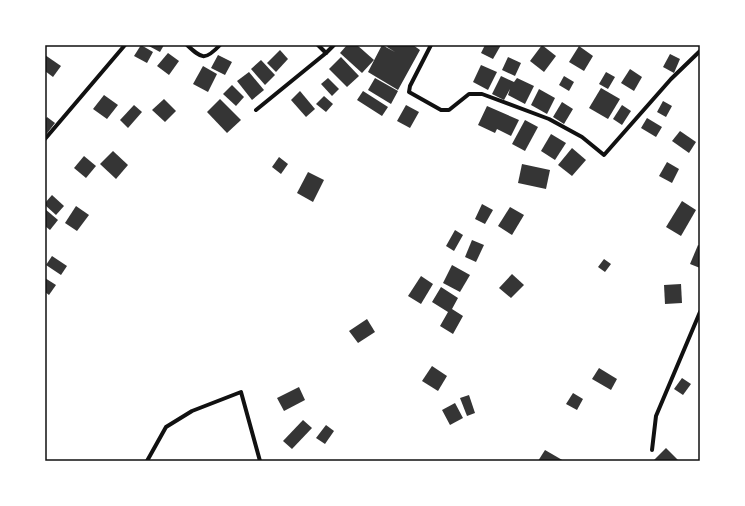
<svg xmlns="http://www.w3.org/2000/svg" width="745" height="506" font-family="Ubuntu,sans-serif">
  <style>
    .building { fill: #353535 }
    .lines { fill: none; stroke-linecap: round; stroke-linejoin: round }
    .minor { stroke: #111; stroke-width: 4 }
    .neatline { fill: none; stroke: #111; stroke-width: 1.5 }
  </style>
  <rect width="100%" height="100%" fill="#fff"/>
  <g class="building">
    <path d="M141,45l12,7 -6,11 -13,-7z"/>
    <path d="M147,45h17l-4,7z"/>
    <path d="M347,45h10l17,15 -12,13 -22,-20z"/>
    <path d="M382,45l13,7 -8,-5 1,-2h25l7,5 -22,40 -30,-18z"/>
    <path d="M485,45h16l-8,14 -12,-6z"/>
    <path d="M542,45l14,11 -12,16 -14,-11z"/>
    <path d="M579,46l14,10 -9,15 -15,-9z"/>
    <path d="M280,50l8,9 -12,13 -9,-9z"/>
    <path d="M168,53l11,8 -10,14 -12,-9z"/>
    <path d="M670,54l10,5 -6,14 -11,-6z"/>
    <path d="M45,55l16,11 -8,11 -8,-6z"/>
    <path d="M218,55l14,7 -7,13 -14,-7z"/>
    <path d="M341,57l18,19 -12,11 -18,-18z"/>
    <path d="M508,57l13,6 -6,13 -13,-6z"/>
    <path d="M261,60l14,15 -10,10 -14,-16z"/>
    <path d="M481,65l16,7 -9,18 -15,-8z"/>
    <path d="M203,66l14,8 -9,18 -15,-8z"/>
    <path d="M630,69l12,8 -8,14 -13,-8z"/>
    <path d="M249,72l15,18 -12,10 -15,-19z"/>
    <path d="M606,72l9,5 -7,12 -9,-5z"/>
    <path d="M501,76l13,6 3,-4 17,8 -9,18 -17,-9 2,-6 -6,11 -12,-6z"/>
    <path d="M564,76l10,6 -5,9 -10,-6z"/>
    <path d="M328,78l11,11 -7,7 -11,-12z"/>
    <path d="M375,78l23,13 -7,13 -23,-14z"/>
    <path d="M232,85l12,12 -8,9 -13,-12z"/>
    <path d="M601,88l19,11 -12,20 -19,-11z"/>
    <path d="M539,89l16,9 -8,16 -16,-9z"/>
    <path d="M300,91l15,18 -9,8 -15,-17z"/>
    <path d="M363,91l25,16 -6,9 -25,-16z"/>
    <path d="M104,95l14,10 -11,14 -14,-10z"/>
    <path d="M324,96l9,8 -7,8 -10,-8z"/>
    <path d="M164,99l12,12 -11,11 -13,-12z"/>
    <path d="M220,99l21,21 -14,13 -20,-21z"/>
    <path d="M663,101l9,5 -6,11 -9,-5z"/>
    <path d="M562,102l11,7 -9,15 -11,-7z"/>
    <path d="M134,105l8,7 -14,16 -8,-8z"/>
    <path d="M406,105l13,7 -9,16 -13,-7z"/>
    <path d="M622,105l9,6 -9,14 -9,-6z"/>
    <path d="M487,106l32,14 -8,16 -14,-7 -2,4 -17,-8z"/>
    <path d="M47,117l8,6 -10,13v-16z"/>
    <path d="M647,118l15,9 -6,10 -15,-9z"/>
    <path d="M525,120l13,7 -13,24 -13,-7z"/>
    <path d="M680,131l16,11 -7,11 -17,-12z"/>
    <path d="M551,134l15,9 -11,17 -14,-9z"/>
    <path d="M572,148l14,12 -14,16 -14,-11z"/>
    <path d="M113,151l15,14 -12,14 -16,-15z"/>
    <path d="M84,156l12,10 -10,12 -12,-10z"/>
    <path d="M279,157l9,7 -7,10 -9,-7z"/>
    <path d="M667,162l12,7 -7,14 -13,-7z"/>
    <path d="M522,164l28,6 -4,19 -28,-6z"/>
    <path d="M308,172l16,8 -11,22 -16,-9z"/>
    <path d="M52,195l12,11 -8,9 -11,-10v-2z"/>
    <path d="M682,201l14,9 -15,26 -15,-9z"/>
    <path d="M482,204l11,6 -8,14 -10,-5z"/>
    <path d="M76,206l13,9 -12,16 -12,-8z"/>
    <path d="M510,207l14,8 -12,20 -14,-9z"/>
    <path d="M45,209l13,11 -8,10 -5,-4z"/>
    <path d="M455,230l8,5 -9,16 -8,-5z"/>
    <path d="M472,240l12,5 -8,17 -11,-5z"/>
    <path d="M698,245l2,1v22l-10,-4z"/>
    <path d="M52,256l15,10 -6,9 -15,-10z"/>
    <path d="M604,259l7,5 -6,8 -7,-5z"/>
    <path d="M452,265l18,10 -10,17 -17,-9z"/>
    <path d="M512,274l12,11 -13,13 -12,-10z"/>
    <path d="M421,276l12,8 -12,20 -13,-8z"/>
    <path d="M45,278l11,7 -7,10 -4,-3z"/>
    <path d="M681,284l1,19 -17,1 -1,-19z"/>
    <path d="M441,287l17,11 -6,11 11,7 -10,18 -13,-8 8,-14 -16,-10z"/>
    <path d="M367,319l8,13 -17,11 -9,-12z"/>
    <path d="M432,366l15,10 -9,15 -16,-10z"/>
    <path d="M599,368l18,11 -6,11 -19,-11z"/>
    <path d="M682,378l9,6 -8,11 -9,-6z"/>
    <path d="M299,387l6,13 -21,11 -7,-13z"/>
    <path d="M573,393l10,6 -6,11 -11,-6z"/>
    <path d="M469,395l6,18 -8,3 -7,-18z"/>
    <path d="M455,403l8,15 -13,7 -8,-15z"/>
    <path d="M303,420l9,8 -20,21 -9,-8z"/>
    <path d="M326,425l8,6 -9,13 -9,-6z"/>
    <path d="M666,448l13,13h-26z"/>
    <path d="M545,450l19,11h-26z"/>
  </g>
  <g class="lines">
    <g class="minor">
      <path d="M187,45c15,14 18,16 33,0"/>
      <path d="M318,45l8,8"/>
      <path d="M431,45l-21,41 -1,6 32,18h8l20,-16h13l67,25 33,18 22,18 67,-76 29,-28"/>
      <path d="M256,110l70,-57 8,-8"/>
      <path d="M45,139l80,-94"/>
      <path d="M652,450l4,-34 44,-104"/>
      <path d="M147,461l19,-34 26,-16 49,-19 19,69"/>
    </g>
  </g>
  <rect width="745" height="506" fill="none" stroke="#ffffff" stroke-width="92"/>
  <rect x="46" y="46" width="653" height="414" class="neatline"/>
</svg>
